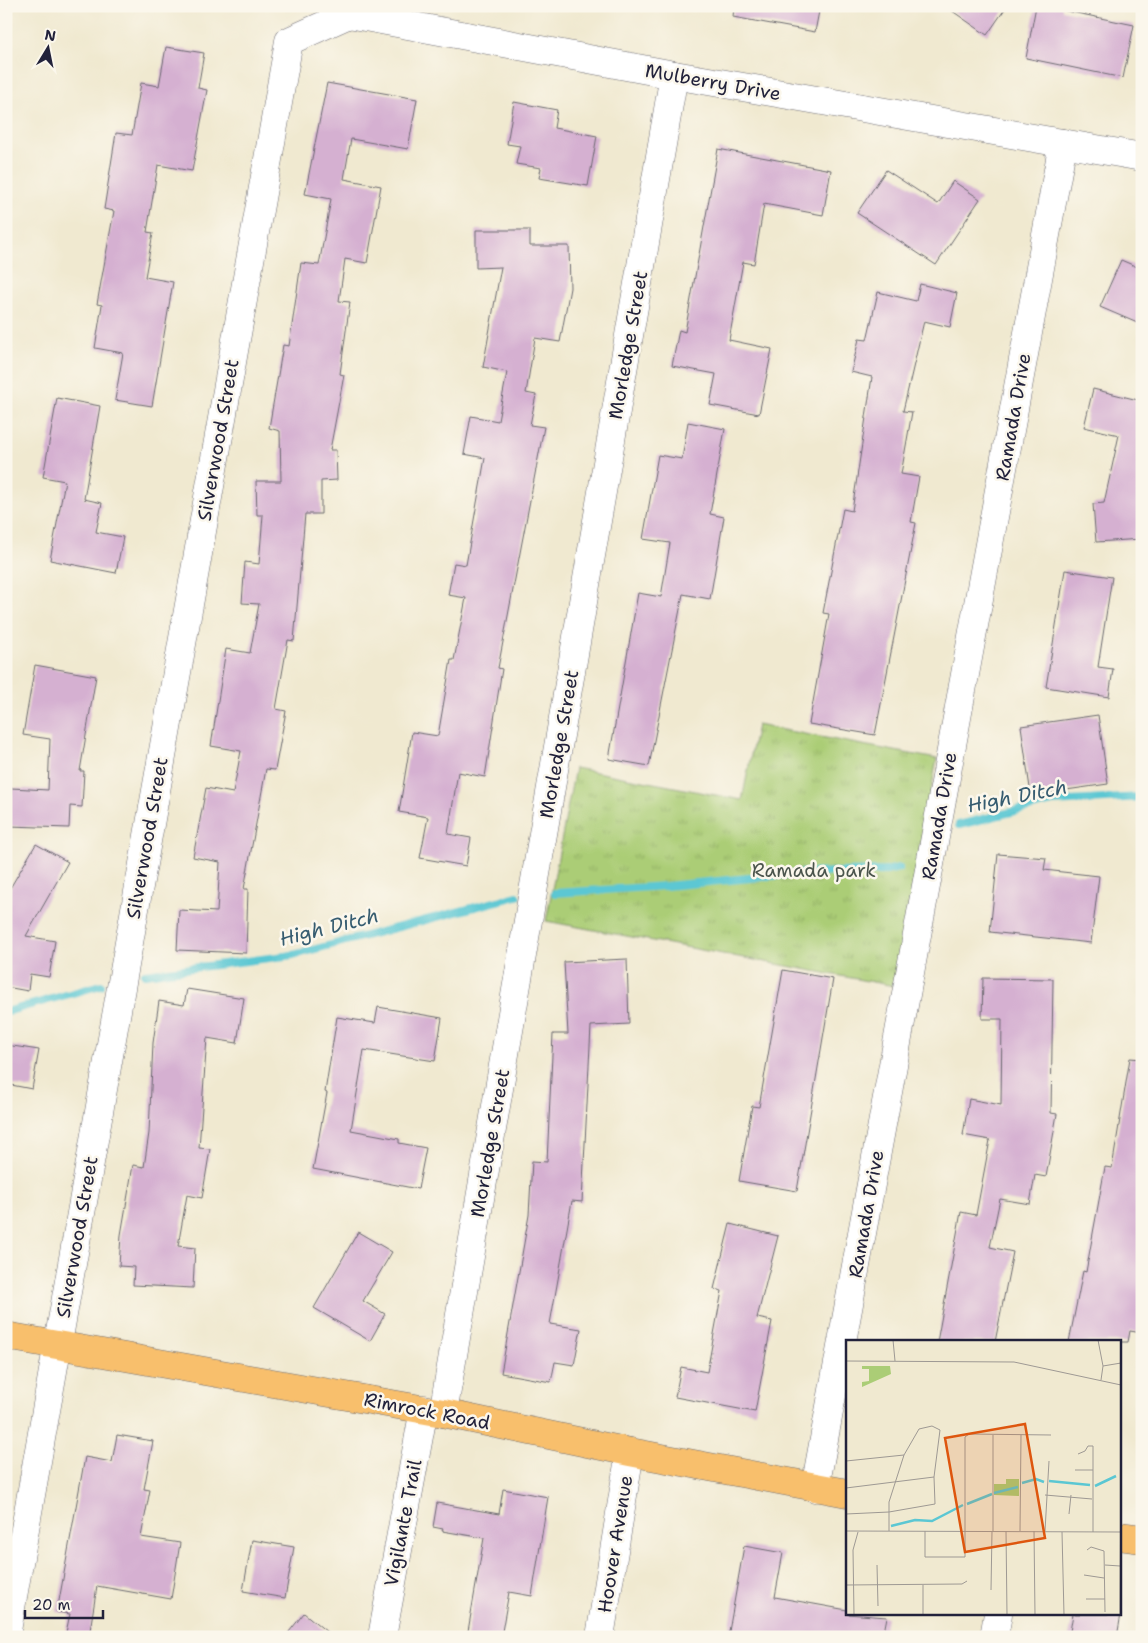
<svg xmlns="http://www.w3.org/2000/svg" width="1148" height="1643" font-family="'Shantell Sans',sans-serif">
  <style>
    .park { fill: url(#park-tufts); stroke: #667858 }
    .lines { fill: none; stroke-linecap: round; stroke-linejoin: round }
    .stream { stroke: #5bc7d3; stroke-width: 8 }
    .building { fill: #d5b0d1 }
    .minor-casing { stroke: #6a686f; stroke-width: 29 }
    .major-casing { stroke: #6a686f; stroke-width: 29 }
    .minor { stroke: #fff; stroke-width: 28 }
    .major { stroke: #f8bf6c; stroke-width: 28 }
    .labels { text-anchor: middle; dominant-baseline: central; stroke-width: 5; stroke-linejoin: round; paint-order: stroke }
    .street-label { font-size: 19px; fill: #22223b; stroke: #fbf7ec }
    .park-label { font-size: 19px; fill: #4b554d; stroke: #fbf7ec }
    .water-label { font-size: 20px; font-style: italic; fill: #365c70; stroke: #fbf7ec }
    .inset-river { fill: none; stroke: #5bc7d3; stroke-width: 2.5 }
    .inset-road { fill: none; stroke: #9e9994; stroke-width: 1 }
    .view { fill: #de560e; fill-opacity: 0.15; stroke: #de560e; stroke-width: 2.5 }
    .inset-edge { fill: none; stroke: #22223b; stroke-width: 2.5 }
  </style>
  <defs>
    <pattern id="park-tufts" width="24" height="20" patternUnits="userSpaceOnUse" patternTransform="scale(1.25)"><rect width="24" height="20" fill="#abcd76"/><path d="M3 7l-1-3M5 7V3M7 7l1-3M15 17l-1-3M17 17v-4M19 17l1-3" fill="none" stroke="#93b067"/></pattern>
  </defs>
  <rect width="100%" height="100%" fill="#fbf7ec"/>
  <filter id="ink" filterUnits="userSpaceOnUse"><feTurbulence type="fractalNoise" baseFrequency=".02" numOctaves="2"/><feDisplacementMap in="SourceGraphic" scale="10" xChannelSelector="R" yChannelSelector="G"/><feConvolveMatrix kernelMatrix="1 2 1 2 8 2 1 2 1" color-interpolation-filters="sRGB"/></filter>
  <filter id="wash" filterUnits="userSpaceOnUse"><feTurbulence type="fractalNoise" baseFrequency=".0096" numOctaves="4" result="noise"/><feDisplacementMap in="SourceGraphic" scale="20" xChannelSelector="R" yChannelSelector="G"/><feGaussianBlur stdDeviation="1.12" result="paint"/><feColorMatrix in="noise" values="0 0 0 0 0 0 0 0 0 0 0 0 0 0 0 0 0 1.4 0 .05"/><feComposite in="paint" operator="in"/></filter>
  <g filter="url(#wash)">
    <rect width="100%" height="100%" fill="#f0e9d0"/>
    <path class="park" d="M757,725l180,34 -43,227 -348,-65 29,-153 167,32z"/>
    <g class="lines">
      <g class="stream">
        <path d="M959,825l93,-23 90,-5"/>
        <path d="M555,893l111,-7 137,-13 83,-2 13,-3"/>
        <path d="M145,974l148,-19 224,-59"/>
        <path d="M6,1012l95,-27"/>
      </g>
    </g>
    <g id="blocks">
      <g class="building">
        <path d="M734,6h86l-5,26 -82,-15z"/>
        <path d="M945,6h62l-20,29z"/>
        <path d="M1036,6h26v4l72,15 -11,53 -97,-20z"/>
        <path d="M166,47l38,6 -6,35 9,2 -15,81 -34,-6 -11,67 6,1 -8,44 28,5 -21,124 -37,-6 8,-47 -28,-5 7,-43 -5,-1 17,-93 -10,-2 12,-76 16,2 9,-52 18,3z"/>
        <path d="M327,83l90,16 -9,50 -57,-10 -7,40 37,7 -14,77 -22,-4 -6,42 11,1 -10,72 4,1 -14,75h6l1,30 -16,1v33h-16l-11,127 -6,-1 -12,69 10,2 -11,59 -9,-1 -22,120h4l-2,64 -69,-3 2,-40 38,2 3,-50 -27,-5 13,-69 27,5 8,-42 -30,-5 15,-97 24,4 9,-49 -17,-1 3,-41 14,2 4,-49h-6l-1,-34h25l-1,-50 -11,-3 8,-47 6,-36 6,1 12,-83 18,2 12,-66 -26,-5z"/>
        <path d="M514,102l43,8 -3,18 43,8 -9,50 -49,-8 2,-10 -25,-4 4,-18 -13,-2z"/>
        <path d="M718,149l113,21 -8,45 -59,-11 -10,60 -11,-2 -14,78 43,9 -13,65 -49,-9 6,-31 -44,-8 7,-36 6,2z"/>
        <path d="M886,170l52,34 15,-23 27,18 -44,66 -79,-52z"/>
        <path d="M476,230h54v16h39l1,42 -10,54 -25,-4 -9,55 10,2 -6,30 14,2 -46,241 4,1 -17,108 -27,-5 -10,62 23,4 -5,28 -46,-8 8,-41 -29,-5 13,-80 26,4 13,-76h3l12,-62 -18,-3 6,-32 12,2 19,-107 -21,-4 7,-38 27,5 9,-49 -24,-5 18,-100 -25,1z"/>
        <path d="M1121,260l21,9v56l-42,-18z"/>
        <path d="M920,284l37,9 -7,34 -26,-6 -21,90 9,1 -11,62 18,3 -8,45 5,1 -41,212 -66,-11 20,-110 -6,-1 20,-104 9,2 20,-134 -21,-5 8,-33 8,1 11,-48 38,9z"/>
        <path d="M1093,389l49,12v138l-46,3 -3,-38 11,-1 15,-68 -35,-8z"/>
        <path d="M57,398l43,8 -16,93 18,4 -6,29 27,5 -7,36 -66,-13 15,-79 -22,-4z"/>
        <path d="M688,422l37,7 -15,85 14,3 -14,82 -27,-5 -34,172 -40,-7 29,-166 23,4 9,-54 -27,-4 15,-84 24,4z"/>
        <path d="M1065,570l47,7 -14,90 15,2 -4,28 -63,-10z"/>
        <path d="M35,665l61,11 -16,95h4l-2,36 -12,-1 -1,22 -60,-2 2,-38 37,2 2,-51 -27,-4z"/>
        <path d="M1098,715l10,69 -77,11 -10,-69z"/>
        <path d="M36,844l32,18 -42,74 29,5 -6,36 -19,-3 -2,17 -22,-4v-92z"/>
        <path d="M998,854l48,4 -2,12 55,6 -8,67 -101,-11z"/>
        <path d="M627,959l2,65 -38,2 -9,176 -10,-1 -22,123 31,5 -7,36 -19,-3 -4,20 -50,-9 28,-158 3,-54 15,1 6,-128h15l-4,-72z"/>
        <path d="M783,970l50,9 -36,212 -58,-10 13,-75 7,1z"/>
        <path d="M983,978l70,1 -2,134 6,1 -11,63 -11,-2 -5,29 -30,-5 -10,48 23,5 -18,90h-58l24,-130 15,3 14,-75 -27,-5 6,-36 32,6 1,-86h-20z"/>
        <path d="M187,989l57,9 -7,45 -30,-5 -8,110 11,1 -8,49 -15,-3 -9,51 17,2 -2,40 -60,-3 1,-18 -15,-1 2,-31 12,-70 11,2 5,-34 4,-90 6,-42 25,4z"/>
        <path d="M378,1007l64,11 -7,43 -71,-11 -13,80 48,9v4l27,5 -8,41 -105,-20 14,-76 -2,-1 12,-75 38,6z"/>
        <path d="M6,1045l33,5 -7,39 -26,-5z"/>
        <path d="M1130,1058l12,1v274l-12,-2 -2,11h-59l14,-71 3,1 19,-105 7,1z"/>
        <path d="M730,1224l48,12 -21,82 15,3 -17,91 -80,-15 6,-30 26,5 15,-81 -8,-2z"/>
        <path d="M358,1232l34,20 -29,49 22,13 -15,27 -56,-33z"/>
        <path d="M117,1435l36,6 -9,48 6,1 -9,47 39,6 -9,56 -74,-13 -8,51h-24l5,-23 -13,-2 28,-155 27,5z"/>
        <path d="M503,1489l45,8 -16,99 -23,-4 -8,45h-34l17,-99 -42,-7 1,-2 -10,-2 4,-24 62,11z"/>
        <path d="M252,1540l42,7 -9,51 -42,-7z"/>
        <path d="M744,1546l39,7 -8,44 72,13v4l40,3 -4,20h-155z"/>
        <path d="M304,1613l29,24h-48z"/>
        <path d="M1073,1614h48l-4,23h-48z"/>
      </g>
    </g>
  </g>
  <g filter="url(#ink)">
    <use href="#blocks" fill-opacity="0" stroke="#6a686f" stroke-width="1"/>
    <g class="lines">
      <g class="minor-casing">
        <g id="minor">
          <path d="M443,1413l231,-1338"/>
          <path d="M815,1488l248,-1345"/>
          <path d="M6,1636l283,-1595 60,-27 325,61 468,82"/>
          <path d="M382,1637l42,-228"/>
          <path d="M600,1637l30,-185"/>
          <path d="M994,1637l4,-23"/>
        </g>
      </g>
      <g class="major-casing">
        <g id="major">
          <path d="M6,1336l437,77 187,39 217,41"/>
          <path d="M1119,1536l23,3"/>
        </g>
      </g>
      <use href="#minor" class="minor"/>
      <use href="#major" class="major"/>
    </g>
  </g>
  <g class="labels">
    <g class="street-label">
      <text transform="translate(713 82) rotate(10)">Mulberry Drive</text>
      <text transform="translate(628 345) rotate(-80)">Morledge Street</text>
      <text transform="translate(1013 417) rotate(-80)">Ramada Drive</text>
      <text transform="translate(218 440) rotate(-80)">Silverwood Street</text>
      <text transform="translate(559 744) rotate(-80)">Morledge Street</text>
      <text transform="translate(939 816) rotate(-80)">Ramada Drive</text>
      <text transform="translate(147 838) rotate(-80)">Silverwood Street</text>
      <text transform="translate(490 1143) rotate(-80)">Morledge Street</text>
      <text transform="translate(866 1214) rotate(-80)">Ramada Drive</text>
      <text transform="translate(77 1237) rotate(-80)">Silverwood Street</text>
      <text transform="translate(427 1411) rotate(11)">Rimrock Road</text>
      <text transform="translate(403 1523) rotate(-79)">Vigilante Trail</text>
      <text transform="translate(615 1544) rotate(-81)">Hoover Avenue</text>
    </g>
    <g class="park-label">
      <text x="814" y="870">Ramada park</text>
    </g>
    <g class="water-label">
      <text transform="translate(1017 796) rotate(-11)">High Ditch</text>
      <text transform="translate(329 927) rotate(-14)">High Ditch</text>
    </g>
  </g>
  <g transform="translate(846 1340)">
    <rect width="275" height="275" fill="#f0e9d0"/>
    <path d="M16,26h28l1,8 -29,13v-5l7,-1v-12h-7z" fill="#abcd76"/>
    <path d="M160,139h13v17l-25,-1v-11h12z" fill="#abcd76"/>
    <path class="inset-river" d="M203,141l41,4M176,143l14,-4 8,3M249,146l21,-10M148,153l24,-6M121,164l25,-10M45,186l24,-6 17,1 31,-16"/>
    <path class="inset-road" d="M47,0l2,21M252,0l5,26 -2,14M0,21l168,1 107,23M257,26l18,-3M147,95v96M232,114l7,-3 3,-5h5v86M0,121l58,-6M229,130h18M0,148l88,-11M199,155l47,4M0,174l43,-2 46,-8 -1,-27 6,-47 -8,-4 -13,3 -15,26 -15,47v29M223,174l2,-19M0,191l275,1M79,191v26h40v-120l4,-3 82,1M160,191l1,84M174,191l1,-96M188,191l1,84M199,191l4,-70M216,192l2,83M241,210l4,-3 13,4 1,61M31,225l1,41M259,225l15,1M238,235l20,3M0,245l116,-1 5,-3M77,245v30M145,250l1,-59M240,259h19M8,275l-1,-65 5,-18M274,275l1,-150"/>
    <path class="view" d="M179,84l20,114 -80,14 -20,-114z"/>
    <rect width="275" height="275" class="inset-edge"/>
  </g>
  <rect width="1148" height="1643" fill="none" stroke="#fbf7ec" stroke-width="25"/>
  <g transform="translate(48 48) rotate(10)" stroke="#fbf7ec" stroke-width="4" paint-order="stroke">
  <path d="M0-4L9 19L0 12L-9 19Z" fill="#22223b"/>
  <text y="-8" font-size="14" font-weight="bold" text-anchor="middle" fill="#22223b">N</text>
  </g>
  <path d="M25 1610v8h78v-8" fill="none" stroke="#22223b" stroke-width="2.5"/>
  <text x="32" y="1610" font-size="15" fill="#22223b" stroke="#fbf7ec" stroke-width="4" paint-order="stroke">20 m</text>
</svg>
